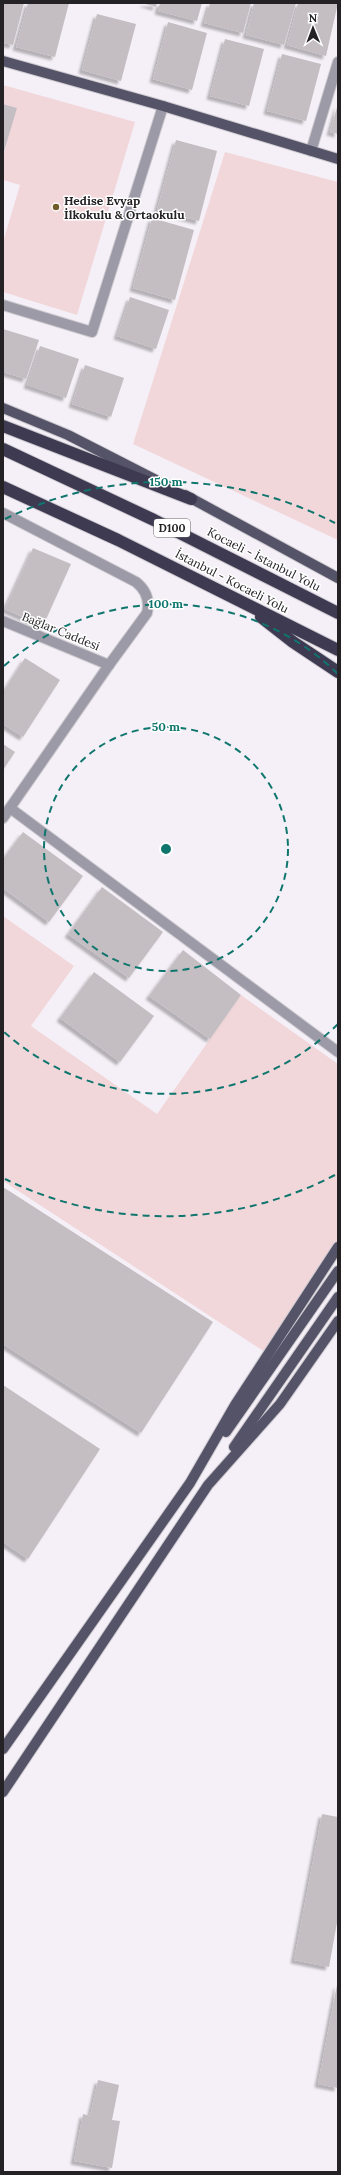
<svg xmlns="http://www.w3.org/2000/svg" width="341" height="2175" font-family="Lora,serif">
  <style>
    .green { fill: #f1d7da }
    .building { fill: #c4bdc1; filter: url(#shadow) }
    .lines { fill: none; stroke-linecap: round; stroke-linejoin: round }
    .minor-casing { stroke: #cfcbd1; stroke-width: 12 }
    .major-casing { stroke: #cfcbd1; stroke-width: 12 }
    .highway-casing { stroke: #cfcbd1; stroke-width: 14 }
    .minor { stroke: #9b9aa6; stroke-width: 10 }
    .major { stroke: #555368; stroke-width: 10 }
    .highway { stroke: #3d3a52; stroke-width: 12 }
    .ring { fill: none; stroke: #0f766e; stroke-width: 2; stroke-dasharray: 7 5 }
    .poi-dot { fill: #715d2c; stroke: #fff; stroke-width: 1.5 }
    .labels { text-anchor: middle; dominant-baseline: central; stroke-width: 3; stroke-linejoin: round; paint-order: stroke }
    .shield { fill: #fff; stroke: #666466; stroke-width: 1 }
    .shield-label { font-size: 11px; font-weight: bold; fill: #242225 }
    .poi-label { font-size: 12px; font-weight: bold; fill: #242225; stroke: #fff; text-anchor: start }
    .street-label { font-size: 12px; fill: #242225; stroke: #fff }
    .centre { fill: #0f766e; stroke: #fff; stroke-width: 2 }
    .ring-label { font-size: 12px; text-anchor: middle; font-weight: bold; fill: #0f766e; stroke: #fff; stroke-width: 3; stroke-linejoin: round; paint-order: stroke }
  </style>
  <defs>
    <filter id="shadow"><feDropShadow dx="-3.5" dy="3.5" stdDeviation="1" flood-color="#0004"/></filter>
  </defs>
  <rect width="100%" height="100%" fill="#f5f0f7"/>
  <g class="green">
    <path d="M3,85l132,37 -58,193 -74,-23v-50l17,-57 -17,-5v-23l13,-49 -13,-4z"/>
    <path d="M225,152l113,30v358l-205,-96z"/>
    <path d="M3,916l71,50 -43,60 126,88 84,-119 97,69v184l-73,104 -262,-171z"/>
  </g>
  <g class="building">
    <path d="M3,3h21l-11,42 -10,-2z"/>
    <path d="M28,3h41l-14,54 -39,-10z"/>
    <path d="M142,3h15l-1,4z"/>
    <path d="M160,3h42l-5,18 -39,-10z"/>
    <path d="M210,3h41l-8,30 -39,-10z"/>
    <path d="M254,3h42l-12,42 -38,-10z"/>
    <path d="M298,3h40l-12,53 -39,-11z"/>
    <path d="M97,14l39,10 -15,57 -39,-11z"/>
    <path d="M168,22l39,11 -15,57 -39,-11z"/>
    <path d="M225,39l39,10 -15,57 -39,-10z"/>
    <path d="M282,54l39,10 -15,57 -39,-10z"/>
    <path d="M3,104l14,4 -14,47z"/>
    <path d="M338,104v30l-8,-2z"/>
    <path d="M176,140l41,11 -18,70 -42,-11z"/>
    <path d="M152,218l42,12 -19,70 -42,-12z"/>
    <path d="M130,297l39,13 -13,39 -39,-13z"/>
    <path d="M3,329l36,11 -13,39 -23,-7z"/>
    <path d="M40,346l39,13 -13,39 -39,-13z"/>
    <path d="M85,365l39,13 -13,39 -39,-13z"/>
    <path d="M33,548l38,16 -28,62 -38,-17z"/>
    <path d="M25,658l35,22 -37,57 -20,-13v-32z"/>
    <path d="M3,744l12,8 -12,18z"/>
    <path d="M23,832l60,44 -34,46 -46,-34v-29z"/>
    <path d="M102,887l61,45 -34,46 -61,-44z"/>
    <path d="M183,950l58,45 -31,44 -61,-43z"/>
    <path d="M94,972l60,44 -34,46 -60,-44z"/>
    <path d="M3,1187l210,135 -72,111 -138,-89z"/>
    <path d="M3,1385l97,64 -72,110 -25,-17z"/>
    <path d="M322,1814l16,3v100l-9,50 -35,-7z"/>
    <path d="M337,1985h1v103l-20,-4z"/>
    <path d="M98,2080l21,5 -7,35 8,1 -8,47 -38,-7 9,-47 7,2z"/>
  </g>
  <g class="lines">
    <g class="minor-casing">
      <g id="minor">
        <path d="M311,151l27,-89"/>
        <path d="M3,305l89,27 71,-226"/>
        <path d="M3,513l133,69c10,8 14,18 11,31l-38,52 -106,153"/>
        <path d="M3,621l106,44"/>
        <path d="M10,808l328,244"/>
      </g>
    </g>
    <g class="major-casing">
      <g id="major">
        <path d="M3,61l160,45 175,53"/>
        <path d="M3,408l65,27 90,46"/>
        <path d="M185,495l153,83"/>
        <path d="M226,1432l112,-161"/>
        <path d="M234,1447l104,-150"/>
        <path d="M3,1749l187,-266 45,-78 103,-158"/>
        <path d="M3,1792l205,-307 72,-81 58,-83"/>
      </g>
    </g>
    <g class="highway-casing">
      <g id="highway">
        <path d="M3,426l188,73"/>
        <path d="M3,449l151,71 184,93"/>
        <path d="M3,487l115,53 220,110"/>
        <path d="M261,617l32,25 45,30"/>
      </g>
    </g>
    <use href="#minor" class="minor"/>
    <use href="#major" class="major"/>
    <use href="#highway" class="highway"/>
  </g>
  <g class="ring">
    <circle cx="166" cy="849" r="122"/>
    <path d="M338 1024A245 245 0 0 1 4 1032M4 666A245 245 0 0 1 338 674"/>
    <path d="M335 1175A367 367 0 0 1 5 1179M5 519A367 367 0 0 1 335 523"/>
  </g>
  <circle class="poi-dot" cx="56" cy="207" r="4"/>
  <g class="labels">
    <rect class="shield" x="154" y="519" width="36" height="18" rx="3"/>
    <g class="shield-label">
      <text x="172" y="528">D100</text>
    </g>
    <g class="poi-label">
      <text x="64" y="200">Hedise Evyap<tspan x="64" dy="14">İlkokulu &amp; Ortaokulu</tspan></text>
    </g>
    <g class="street-label">
      <text transform="translate(264 559) rotate(27)">Kocaeli - İstanbul Yolu</text>
      <text transform="translate(232 581) rotate(27)">İstanbul - Kocaeli Yolu</text>
      <text transform="translate(61 631) rotate(22)">Bağlar Caddesi</text>
    </g>
  </g>
  <circle cx="166" cy="849" r="6" class="centre"/>
  <g class="ring-label">
    <text x="166" y="486">150 m</text>
    <text x="166" y="608">100 m</text>
    <text x="166" y="731">50 m</text>
  </g>
  <rect width="341" height="2175" fill="none" stroke="#242225" stroke-width="8"/>
  <g transform="translate(313 28) rotate(359)" stroke="#ffffff" stroke-width="3" paint-order="stroke">
  <path d="M0-3L7 15L0 10L-7 15Z" fill="#242225"/>
  <text y="-6" font-size="11" font-weight="bold" text-anchor="middle" fill="#242225">N</text>
  </g>
</svg>
